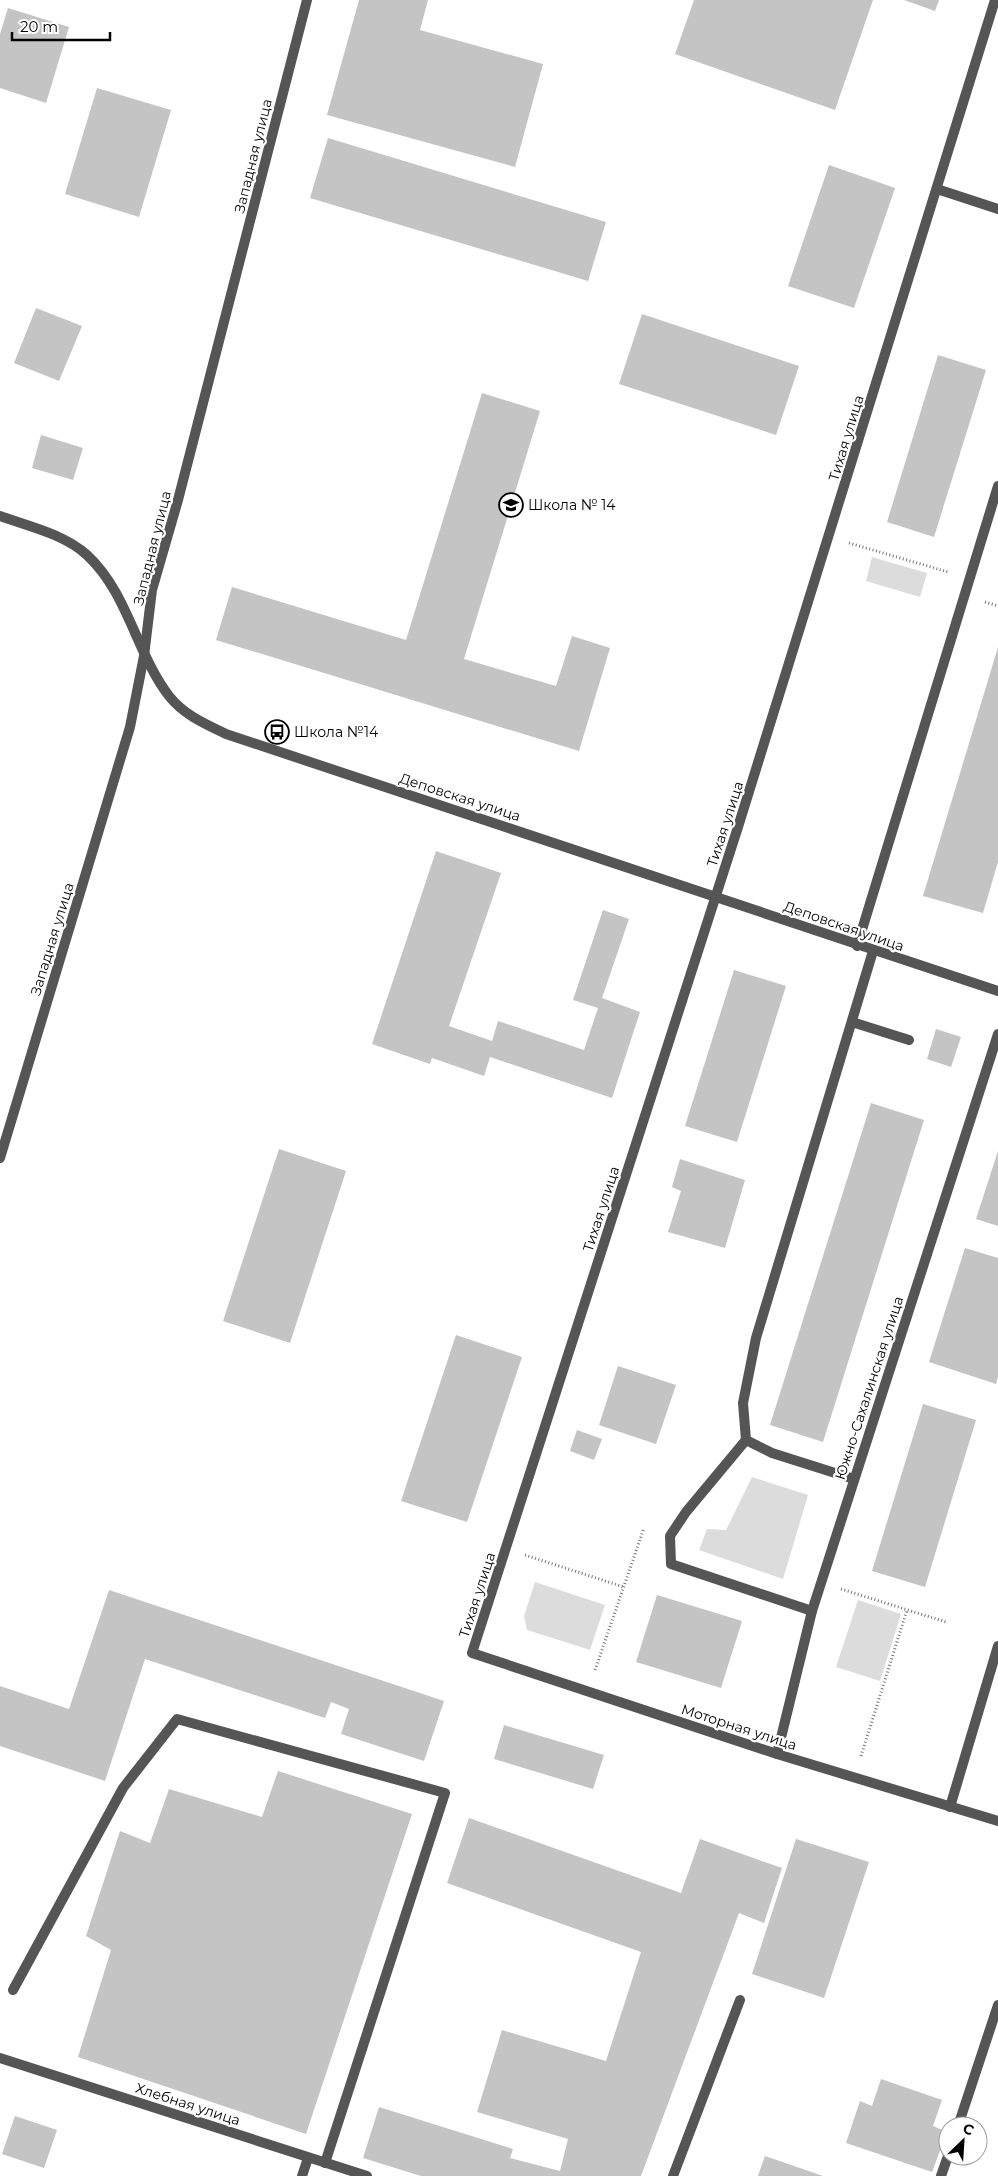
<svg xmlns="http://www.w3.org/2000/svg" width="998" height="2176" font-family="Montserrat,sans-serif">
  <style>
    .green { fill: #dcdcdc }
    .building { fill: #c4c4c4 }
    .lines { fill: none; stroke-linecap: round; stroke-linejoin: round }
    .path { stroke: #777; stroke-width: 3; stroke-dasharray: 1 2.5; stroke-linecap: butt }
    .service { stroke: #555; stroke-width: 10 }
    .minor { stroke: #555; stroke-width: 10 }
    .tertiary { stroke: #555; stroke-width: 10 }
    .labels { text-anchor: middle; dominant-baseline: central; stroke-width: 4.5; stroke-linejoin: round; paint-order: stroke }
    .street-label { font-size: 14px; fill: #000; stroke: #fff }
    .poi-label { font-size: 14px; fill: #000; stroke: #fff; text-anchor: start }
  </style>
  <rect width="100%" height="100%" fill="#fff"/>
  <g class="green">
    <path d="M872,557l55,16 -7,24 -54,-16z"/>
    <path d="M752,1477l56,18 -25,84 -84,-29 8,-21 19,1z"/>
    <path d="M535,1582l70,23 -15,45 -63,-20 -3,-14z"/>
    <path d="M858,1600l43,14 -21,67 -44,-14z"/>
  </g>
  <g class="building">
    <path d="M359,0h69l-8,30 123,34 -28,103 -188,-52z"/>
    <path d="M694,0h179l-38,110 -160,-56z"/>
    <path d="M904,0h35l-4,11z"/>
    <path d="M8,8l61,19 -23,76 -46,-15v-54z"/>
    <path d="M97,88l74,22 -32,107 -74,-23z"/>
    <path d="M328,138l278,84 -18,59 -278,-83z"/>
    <path d="M829,165l66,23 -41,120 -66,-22z"/>
    <path d="M36,308l46,18 -23,55 -45,-18z"/>
    <path d="M642,314l157,52 -23,69 -157,-51z"/>
    <path d="M938,355l48,15 -52,167 -47,-15z"/>
    <path d="M482,393l58,18 -76,248 92,27 16,-50 38,12 -31,103 -363,-111 16,-53 174,53z"/>
    <path d="M41,435l42,13 -10,32 -41,-12z"/>
    <path d="M998,647v215l-15,51 -60,-17z"/>
    <path d="M436,851l65,22 -52,153 43,15 6,-20 86,29 14,-42 -25,-8 30,-90 26,9 -27,79 38,14 -28,86 -122,-41 -6,19 -52,-18 -2,6 -58,-20z"/>
    <path d="M734,970l52,16 -49,156 -52,-16z"/>
    <path d="M936,1029l25,8 -10,30 -24,-8z"/>
    <path d="M871,1103l53,17 -101,322 -53,-17z"/>
    <path d="M279,1149l67,22 -56,172 -67,-22z"/>
    <path d="M998,1151v75l-22,-7z"/>
    <path d="M680,1159l65,21 -20,68 -57,-16 13,-41 -9,-4z"/>
    <path d="M965,1248l33,10v119l-2,7 -67,-22z"/>
    <path d="M456,1335l66,22 -55,165 -66,-21z"/>
    <path d="M618,1366l58,19 -20,59 -57,-19z"/>
    <path d="M923,1404l53,16 -51,167 -53,-16z"/>
    <path d="M577,1430l25,9 -8,21 -24,-9z"/>
    <path d="M109,1590l335,111 -20,60 -83,-27 8,-25 -18,-7 -6,16 -180,-59 -40,122 -105,-35v-60l69,23z"/>
    <path d="M657,1595l85,26 -21,67 -85,-26z"/>
    <path d="M504,1725l100,30 -11,34 -99,-30z"/>
    <path d="M278,1771l134,43 -106,320 -228,-77 33,-107 -25,-14 34,-105 30,12 19,-54 93,28z"/>
    <path d="M469,1818l212,75 19,-54 82,29 -18,55 -25,-10 -98,263h-220l-58,-18 16,-51 134,42 -3,9 50,13 8,-32 -91,-27 25,-82 104,31 35,-109 -194,-69z"/>
    <path d="M796,1839l73,23 -45,136 -72,-24z"/>
    <path d="M881,2079l61,21 -9,26 14,6 -15,40 -86,-29 14,-42 12,5z"/>
    <path d="M15,2116l42,14 -13,38 -42,-14z"/>
    <path d="M765,2156l58,20h-65z"/>
  </g>
  <g class="lines">
    <g class="path">
      <path d="M849,543l99,29"/>
      <path d="M985,602l13,4"/>
      <path d="M525,1555l99,32"/>
      <path d="M841,1589l105,33"/>
      <path d="M595,1670l49,-142"/>
      <path d="M861,1756l46,-146"/>
    </g>
    <g class="service">
      <path d="M937,189l61,20"/>
      <path d="M857,946l141,-460"/>
      <path d="M852,1022l57,18"/>
      <path d="M746,1440l-60,72 -16,24 1,28 141,47"/>
      <path d="M854,1479l-82,-26 -26,-13 -3,-37 13,-65 117,-387"/>
      <path d="M950,1807l48,-161"/>
      <path d="M13,1990l110,-202 54,-69 268,74 -120,370"/>
      <path d="M958,2126l40,-121"/>
      <path d="M673,2176l67,-176"/>
      <path d="M941,2176l7,-20"/>
    </g>
    <g class="minor">
      <path d="M995,0l-257,827 -266,826 305,101 221,67"/>
      <path d="M0,1158l130,-431 14,-71 8,-66 26,-90 129,-500"/>
      <path d="M777,1754l35,-143 186,-577"/>
      <path d="M0,2058l367,118"/>
      <path d="M302,2176l6,-18"/>
    </g>
    <path class="tertiary" d="M0,516c28,10 64,18 87,39 41,38 49,98 82,141 15,19 36,28 57,38l772,257"/>
  </g>
  <defs>
    <g id="school-ring" transform="scale(1.25)"><circle r="9.5" fill="#fff" stroke="#000" stroke-width="1.5"/><path d="M0-5L7-2L0 1L-7-2ZM-4 1L0 2.5L4 1V4Q0 6-4 4Z" fill="#000"/></g>
    <g id="bus-ring" transform="scale(1.25)"><circle r="9.5" fill="#fff" stroke="#000" stroke-width="1.5"/><path d="M-5-6H5V4H4V6H2V4H-2V6H-4V4H-5ZM-3.5-4V0h7V-4ZM-3.5 1.2v1.5H-2V1.2ZM2 1.2v1.5H3.5V1.2Z" fill="#000"/></g>
  </defs>
  <g fill-rule="evenodd">
    <use href="#school-ring" x="511" y="505"/>
    <use href="#bus-ring" x="277" y="732"/>
  </g>
  <g class="labels">
    <g class="street-label">
      <text transform="translate(253 156) rotate(-76)">Западная улица</text>
      <text transform="translate(846 438) rotate(-73)">Тихая улица</text>
      <text transform="translate(152 548) rotate(-76)">Западная улица</text>
      <text transform="translate(460 797) rotate(18)">Деповская улица</text>
      <text transform="translate(725 824) rotate(-72)">Тихая улица</text>
      <text transform="translate(844 926) rotate(19)">Деповская улица</text>
      <text transform="translate(52 939) rotate(-73)">Западная улица</text>
      <text transform="translate(601 1209) rotate(-72)">Тихая улица</text>
      <text transform="translate(869 1388) rotate(-72)">Южно-Сахалинская улица</text>
      <text transform="translate(477 1595) rotate(-72)">Тихая улица</text>
      <text transform="translate(739 1727) rotate(18)">Моторная улица</text>
      <text transform="translate(188 2104) rotate(18)">Хлебная улица</text>
    </g>
    <g class="poi-label">
      <text x="528" y="505">Школа № 14</text>
      <text x="294" y="732">Школа №14</text>
    </g>
  </g>
  <g transform="translate(963 2141) rotate(25)"><circle r="24" fill="#ffffff" stroke="#999999"/>
  <path d="M0-4L9 19L0 12L-9 19Z" fill="#000000"/>
  <text y="-8" font-size="14" font-weight="bold" text-anchor="middle" fill="#000000">С</text>
  </g>
  <path d="M12 32v8h98v-8" fill="none" stroke="#000000" stroke-width="2.5"/>
  <text x="20" y="32" font-size="15" fill="#000000" stroke="#ffffff" stroke-width="4" paint-order="stroke">20 m</text>
</svg>
